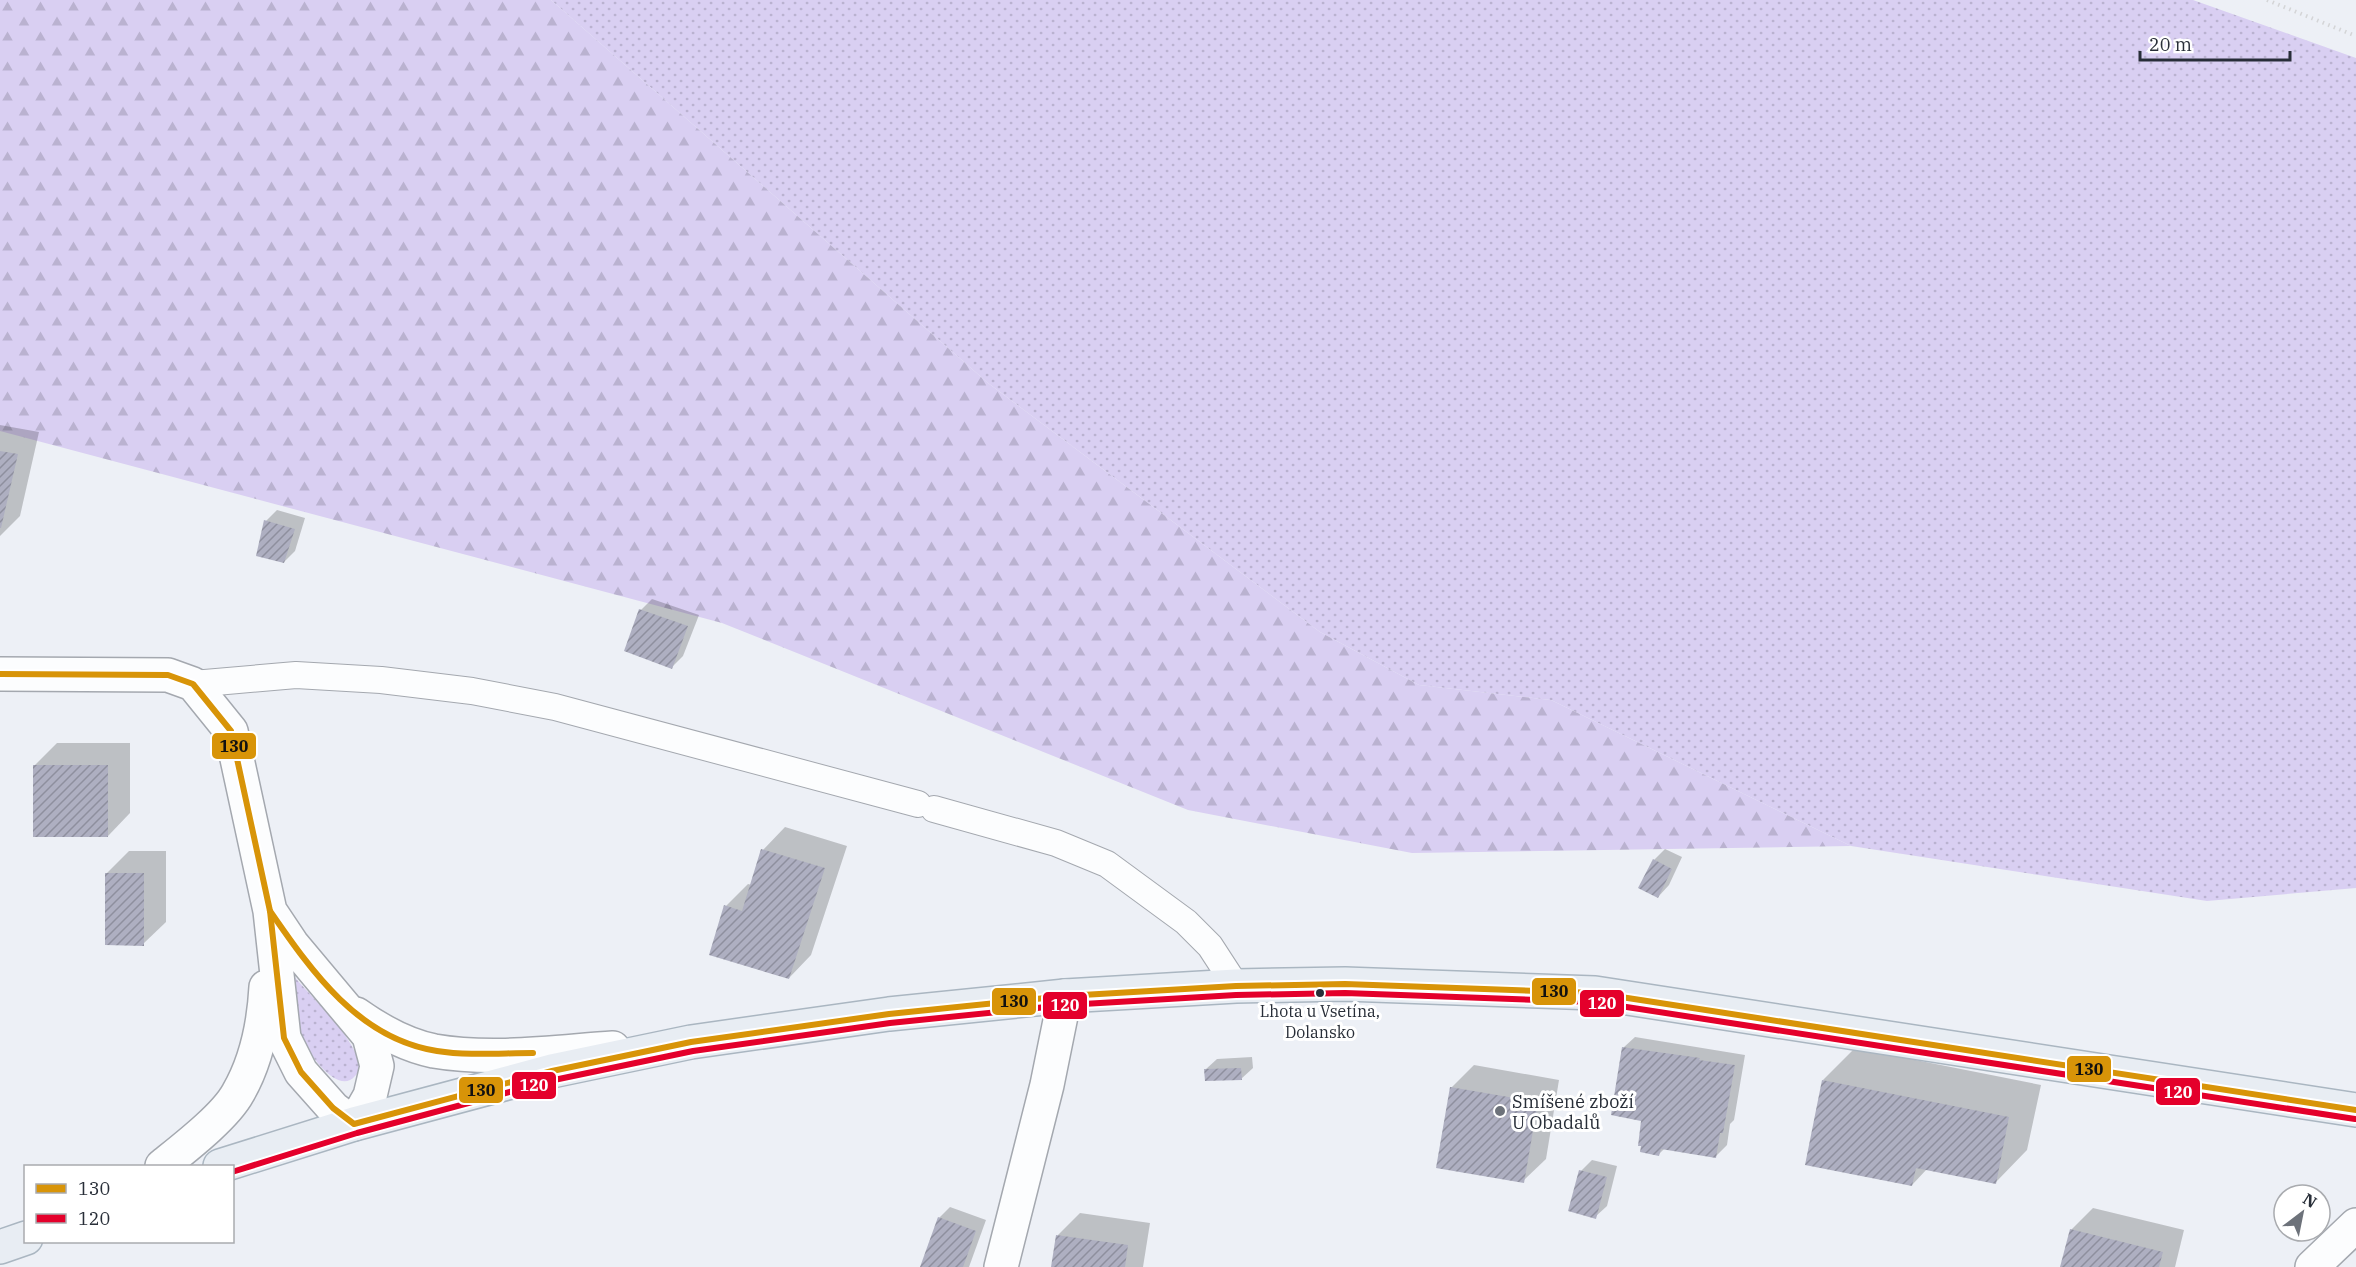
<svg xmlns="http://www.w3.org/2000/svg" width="2356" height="1267" font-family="'IBM Plex Serif',serif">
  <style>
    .grass { fill: url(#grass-dots) }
    .forest { fill: url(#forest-firs) }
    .shadow { fill: #0003 }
    .building { fill: url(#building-hatch) }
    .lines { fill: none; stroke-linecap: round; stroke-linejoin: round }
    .lane-casing { stroke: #a4a8af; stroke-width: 28 }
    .street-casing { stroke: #a4a8af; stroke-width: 36 }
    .secondary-casing { stroke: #a4a8af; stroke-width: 36 }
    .primary-casing { stroke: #aab6c1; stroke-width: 36 }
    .path { stroke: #d4d5d7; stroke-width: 4; stroke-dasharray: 1.5 4.5; stroke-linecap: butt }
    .lane { stroke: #fcfdfe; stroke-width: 26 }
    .street { stroke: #fcfdfe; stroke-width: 33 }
    .secondary { stroke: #fcfdfe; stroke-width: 33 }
    .primary { stroke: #e8edf3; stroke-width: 33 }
    .bus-1-casing { stroke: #fff; stroke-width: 10 }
    .bus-2-casing { stroke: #fff; stroke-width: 10 }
    .bus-1 { stroke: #d89408; stroke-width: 6 }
    .bus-2 { stroke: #e4002b; stroke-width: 6 }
    .bus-dot { fill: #282e38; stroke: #fff; stroke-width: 2 }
    .poi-dot { fill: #6d727a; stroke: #fff; stroke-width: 2 }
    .labels { text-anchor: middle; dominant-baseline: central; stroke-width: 6; stroke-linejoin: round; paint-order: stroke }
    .bus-label { font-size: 16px; fill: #282e38; stroke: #fff }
    .poi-label { font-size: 18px; fill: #282e38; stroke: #fff; text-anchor: start }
    .line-badge { stroke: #fff; stroke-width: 2 }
    .badge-label { font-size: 16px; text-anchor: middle; font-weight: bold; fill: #fff }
    .pale-badge-label { font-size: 16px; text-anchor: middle; font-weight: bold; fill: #111 }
  </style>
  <defs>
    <pattern id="grass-dots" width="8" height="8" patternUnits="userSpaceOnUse" patternTransform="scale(1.5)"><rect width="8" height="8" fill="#d9cff2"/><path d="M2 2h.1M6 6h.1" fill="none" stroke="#bab2d0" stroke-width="1.8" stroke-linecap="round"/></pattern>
    <pattern id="forest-firs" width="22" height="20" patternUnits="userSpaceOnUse" patternTransform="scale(1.5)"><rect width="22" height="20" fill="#d9cff2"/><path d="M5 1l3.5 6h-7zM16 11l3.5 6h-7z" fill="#bab2d0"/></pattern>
    <pattern id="building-hatch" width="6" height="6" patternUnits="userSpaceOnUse" patternTransform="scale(1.5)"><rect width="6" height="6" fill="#aeafc1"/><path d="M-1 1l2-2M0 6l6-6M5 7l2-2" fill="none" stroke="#8e8f9e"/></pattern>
  </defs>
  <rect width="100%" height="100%" fill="#edf0f6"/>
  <g class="grass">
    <path d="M551,0h1642l163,58v830l-149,13 -356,-55 -300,-146 -132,-15 -99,-53 -332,-249z"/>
    <path d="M293,975c18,22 61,61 66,89 1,5 0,9 -4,12 -15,18 -41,-15 -48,-29 -12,-21 -11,-49 -14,-72z"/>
  </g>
  <path class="forest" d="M0,0h551l437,383 332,249 99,53 132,15 300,146 -439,7 -224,-43 -466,-187 -722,-192z"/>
  <g class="shadow">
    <path d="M0,425l39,7 -19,84 -20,20z"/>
    <path d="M277,510l28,8 -10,33 -11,11 -18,-41z"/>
    <path d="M652,599l47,16 -16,41 -11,11 -31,-57z"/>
    <path d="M57,743h73v70l-22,23 -73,-71z"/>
    <path d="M785,827l62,19 -36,109 -22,23 -63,-72 22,-22 4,1 11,-35z"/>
    <path d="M1665,849l17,8 -13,28 -11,12 -4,-37z"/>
    <path d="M129,851h37v71l-23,22 -36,-71z"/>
    <path d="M1635,1037l110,18 -11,65 -4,4 -3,21 -11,11 -51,-8 -6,6 -16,-34 -20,-72z"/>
    <path d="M1855,1048l186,37 -14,65 -32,33 -68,-14 -15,16 -89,-105z"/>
    <path d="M1252,1057l1,11 -12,11 -36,-9 12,-11z"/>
    <path d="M1474,1065l85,15 -13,79 -23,22 -72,-93z"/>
    <path d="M1592,1160l25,6 -10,40 -12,11 -14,-46z"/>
    <path d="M950,1207l36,13 -17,47h-47l17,-49z"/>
    <path d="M2093,1208l91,22 -9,37h-113l9,-37z"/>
    <path d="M1080,1213l70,10 -7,44h-90l5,-32z"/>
  </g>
  <g class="building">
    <path d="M0,451l18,3 -17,74h-1z"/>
    <path d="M264,520l31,9 -11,34 -28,-7z"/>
    <path d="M639,609l49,17 -16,43 -48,-18z"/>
    <rect x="33" y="765" width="75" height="72"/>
    <path d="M761,849l64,19 -36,111 -80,-24 15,-50 18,6z"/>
    <path d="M1653,859l19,10 -14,29 -20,-10z"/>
    <path d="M105,873h39v73l-39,-1z"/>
    <path d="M1622,1047l78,11 -1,2 36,5 -12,68h-3l-4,25 -55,-9 -2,7 -19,-4 1,-6h-3l3,-25 -30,-6z"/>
    <path d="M1241,1068l1,12 -37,1 -1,-12z"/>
    <path d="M1822,1080l187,37 -13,67 -80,-16 -4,18 -107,-21z"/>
    <path d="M1450,1087l88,15 -14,81 -88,-15z"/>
    <path d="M1579,1170l28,7 -11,42 -28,-8z"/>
    <path d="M938,1217l38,14 -13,36h-43z"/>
    <path d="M2070,1229l93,23 -4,15h-99z"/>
    <path d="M1056,1235l72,10 -3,22h-74z"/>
  </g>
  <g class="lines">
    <g class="lane-casing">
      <g id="lane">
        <path d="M193,684l103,-9 85,5 91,11 83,16 363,97"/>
        <path d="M934,809l122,34 51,21 79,58 24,24 26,40"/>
      </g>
    </g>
    <g class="street-casing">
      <g id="street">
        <path d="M1001,1267l46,-182 18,-89"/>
        <path d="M2312,1267l44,-42"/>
      </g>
    </g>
    <g class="secondary-casing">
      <g id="secondary">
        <path d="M0,674l168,1 25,9 38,47 39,180 14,127 17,34 32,36 21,16 16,-28 7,-30 -8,-30 -77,-92 -22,-33"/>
        <path d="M356,1014c24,17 49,31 78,37 58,10 121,1 179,-3"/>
        <path d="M162,1166c21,-17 63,-49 76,-73 18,-31 26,-70 28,-106"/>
      </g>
    </g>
    <g class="primary-casing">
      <g id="primary">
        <path d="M220,1166l134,-42 198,-53 139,-29 198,-28 176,-18 171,-10 109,-2 250,9 761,117"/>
        <path d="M0,1247l26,-9"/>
      </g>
    </g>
    <path class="path" d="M2267,0l89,36"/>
    <use href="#lane" class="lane"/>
    <use href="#street" class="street"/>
    <use href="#secondary" class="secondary"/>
    <use href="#primary" class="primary"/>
    <g class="bus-1-casing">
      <g id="bus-1">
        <path d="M0,674l168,1 25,9 38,47 39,180 14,127 17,34 32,36 21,16 198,-53 139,-29 198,-28 176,-18 171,-10 109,-2 250,9 761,117"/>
        <path d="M270,911c42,61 89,128 167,140 31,5 64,2 96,2"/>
      </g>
    </g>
    <g class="bus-2-casing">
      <path id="bus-2" d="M232,1172l125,-39 197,-53 139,-29 197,-28 176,-18 170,-10 109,-2 249,9 761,117"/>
    </g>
    <use href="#bus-1" class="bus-1"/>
    <use href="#bus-2" class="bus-2"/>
  </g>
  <circle class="bus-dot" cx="1320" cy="993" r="5"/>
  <circle class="poi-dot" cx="1500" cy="1111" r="6"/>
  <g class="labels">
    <g class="bus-label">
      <text x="1320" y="1011">Lhota u Vsetína,<tspan x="1320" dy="21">Dolansko</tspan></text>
    </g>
    <g class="poi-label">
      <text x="1512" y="1101">Smíšené zboží<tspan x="1512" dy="21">U Obadalů</tspan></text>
    </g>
  </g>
  <g class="line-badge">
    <rect x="211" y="732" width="46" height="28" rx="6" fill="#d89408"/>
    <rect x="1531" y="977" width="46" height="29" rx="6" fill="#d89408"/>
    <rect x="991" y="987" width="46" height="29" rx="6" fill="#d89408"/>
    <rect x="1579" y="989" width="46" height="29" rx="6" fill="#e4002b"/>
    <rect x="1042" y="991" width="46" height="29" rx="6" fill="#e4002b"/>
    <rect x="2066" y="1055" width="46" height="28" rx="6" fill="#d89408"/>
    <rect x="511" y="1071" width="46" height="29" rx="6" fill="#e4002b"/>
    <rect x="458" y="1076" width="46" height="28" rx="6" fill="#d89408"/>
    <rect x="2155" y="1077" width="46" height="29" rx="6" fill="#e4002b"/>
  </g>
  <g class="badge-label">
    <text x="1602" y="1009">120</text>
    <text x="1065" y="1011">120</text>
    <text x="534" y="1091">120</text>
    <text x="2178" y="1098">120</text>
  </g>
  <g class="pale-badge-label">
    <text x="234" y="752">130</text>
    <text x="1554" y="997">130</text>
    <text x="1014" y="1007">130</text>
    <text x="2089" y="1075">130</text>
    <text x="481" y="1096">130</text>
  </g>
  <rect x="24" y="1165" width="210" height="78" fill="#ffffff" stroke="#a9abaf" stroke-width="1.5"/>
  <rect x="36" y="1184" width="30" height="9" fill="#d89408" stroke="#a9abaf" stroke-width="1.5"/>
  <text x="78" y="1195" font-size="18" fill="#282e38">130</text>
  <rect x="36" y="1214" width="30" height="9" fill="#e4002b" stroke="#a9abaf" stroke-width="1.5"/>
  <text x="78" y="1225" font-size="18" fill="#282e38">120</text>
  <g transform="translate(2302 1213) rotate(32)"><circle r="28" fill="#ffffff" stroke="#a9abaf" stroke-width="1.5"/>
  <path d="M0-4.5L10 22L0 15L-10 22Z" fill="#6d727a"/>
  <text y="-9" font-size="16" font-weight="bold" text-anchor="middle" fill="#282e38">N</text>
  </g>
  <path d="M2140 51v9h150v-9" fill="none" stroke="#282e38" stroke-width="3"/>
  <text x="2149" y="51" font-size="18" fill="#282e38" stroke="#ffffff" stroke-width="4.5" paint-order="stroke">20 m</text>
</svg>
